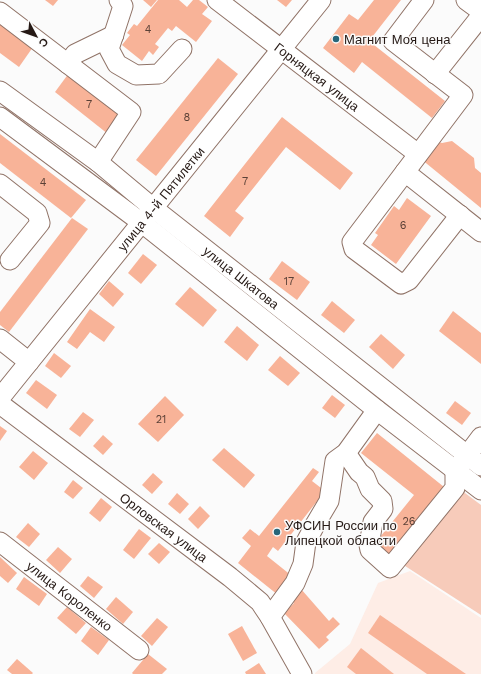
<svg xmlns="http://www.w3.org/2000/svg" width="481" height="674" font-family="'Work Sans',sans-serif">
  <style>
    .built { fill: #feede6 }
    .green { fill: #f7cbba }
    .building { fill: #f8b398 }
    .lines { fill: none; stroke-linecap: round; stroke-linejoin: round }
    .minor-casing { stroke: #907367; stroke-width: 21 }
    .minor { stroke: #fff; stroke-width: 19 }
    .poi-dot { fill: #26667a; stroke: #fbfbfb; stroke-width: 1.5 }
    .labels { text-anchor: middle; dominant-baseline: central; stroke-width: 3; stroke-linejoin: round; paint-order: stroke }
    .number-label { font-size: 11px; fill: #5a4036 }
    .poi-label { font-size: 13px; fill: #251915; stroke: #fbfbfb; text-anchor: start }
    .street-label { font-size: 13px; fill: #251915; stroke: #fbfbfb }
  </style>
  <rect width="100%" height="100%" fill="#fbfbfb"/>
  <path class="built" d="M410,571l71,47v56h-166v-1l35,-29 28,-61z"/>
  <path class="green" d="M461,490l20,15v110l-79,-51z"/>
  <g class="building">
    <path d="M45,0h13l-5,6z"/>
    <path d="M143,0h14l-6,7z"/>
    <path d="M158,0h21l8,7 6,-7h6l9,7 -6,7 10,7 -16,21 -20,-16 -4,5 -4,-3 -13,16 4,3 -6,8 -4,-4 -7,10 -20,-16 8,-10 -3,-2 7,-9 3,2z"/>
    <path d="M277,0h15l-6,7z"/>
    <path d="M374,0h27l-32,41 76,60 -13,17 -70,-56 -8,11 -31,-25 26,-34 9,6z"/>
    <path d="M0,22l33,25 -14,20 -19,-14z"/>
    <path d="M218,58l20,16 -82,102 -20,-16z"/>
    <path d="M69,73l54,42 -15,19 -53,-42z"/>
    <path d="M282,117l71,56 -13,17 -54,-43 -51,64 9,7 -14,19 -26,-21z"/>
    <path d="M0,134l86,66 -15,18 -71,-55z"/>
    <path d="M436,141l6,2 10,-2 22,17 1,10 6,5v35l-60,-49z"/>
    <path d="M407,198l24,18 -35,48 -25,-19 7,-10 -3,-2 19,-27 5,4z"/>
    <path d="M72,218l16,11 -79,103 -9,-7v-13z"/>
    <path d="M143,254l14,11 -16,19 -13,-11z"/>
    <path d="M282,261l28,21 -13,18 -28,-21z"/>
    <path d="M109,281l15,13 -11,13 -14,-13z"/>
    <path d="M190,287l27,23 -14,17 -28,-23z"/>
    <path d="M332,301l23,19 -11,13 -23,-18z"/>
    <path d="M90,309l25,18 -11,15 -14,-10 -13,17 -10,-7z"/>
    <path d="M453,311l28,22v31l-42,-33z"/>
    <path d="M237,326l22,19 -12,16 -23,-19z"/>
    <path d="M381,334l24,21 -12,14 -24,-22z"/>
    <path d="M54,353l17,13 -10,12 -16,-12z"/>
    <path d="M280,356l20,17 -12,13 -20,-16z"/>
    <path d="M36,380l21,15 -10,14 -21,-16z"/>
    <path d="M332,395l13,10 -10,13 -13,-10z"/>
    <path d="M165,396l19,19 -26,27 -20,-18z"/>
    <path d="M455,401l16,12 -9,12 -16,-12z"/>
    <path d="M83,412l11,8 -14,17 -11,-8z"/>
    <path d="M0,426l7,5 -7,10z"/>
    <path d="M377,433l72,58 -58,71 -19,-15 42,-52 -53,-42z"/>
    <path d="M103,435l10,9 -10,11 -10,-9z"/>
    <path d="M224,448l31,27 -11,13 -32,-28z"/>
    <path d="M33,451l15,12 -14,17 -15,-13z"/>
    <path d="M313,468l6,4 -7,9 13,10 -47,60 -5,-4 -6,9 25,20 -14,19 -40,-32 13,-17 -9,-8 8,-9 9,7z"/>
    <path d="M153,473l10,9 -11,12 -10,-9z"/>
    <path d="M73,480l10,8 -10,11 -9,-7z"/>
    <path d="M177,493l12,11 -9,10 -12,-10z"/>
    <path d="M101,498l11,9 -12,15 -11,-9z"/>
    <path d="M200,506l10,10 -12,13 -10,-10z"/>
    <path d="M28,523l12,11 -11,13 -13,-10z"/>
    <path d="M139,529l12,9 -17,21 -11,-9z"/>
    <path d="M159,543l11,9 -11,12 -11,-10z"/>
    <path d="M58,547l14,12 -12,14 -14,-13z"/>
    <path d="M0,557l17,16 -9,10 -8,-7z"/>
    <path d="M88,576l15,11 -9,11 -14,-12z"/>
    <path d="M24,577l23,17 -8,12 -23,-17z"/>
    <path d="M301,589l28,32 4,-4 7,7 -14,13 3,3 -10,9 -35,-36 10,-10 -4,-5z"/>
    <path d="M116,597l17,15 -10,12 -17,-15z"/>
    <path d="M67,607l19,16 -10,11 -19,-16z"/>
    <path d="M380,615l86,59h-39l-59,-41z"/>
    <path d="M157,618l11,9 -16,19 -11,-10z"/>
    <path d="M242,626l15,27 -14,8 -15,-27z"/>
    <path d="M91,627l18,13 -11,15 -17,-14z"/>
    <path d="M361,648l33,26h-38l-9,-7z"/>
    <path d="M148,654l19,15 -5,5h-29l-1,-1z"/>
    <path d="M17,659l16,14 -1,1h-20l-5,-4z"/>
    <path d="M259,663l7,11h-20l-1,-2z"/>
  </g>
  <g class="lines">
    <g class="minor-casing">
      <g id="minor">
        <path d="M119,0l4,6 -14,43 8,15 19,11 23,-1 23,-25"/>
        <path id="s1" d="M217,0l201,154"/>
        <path d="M424,0l-31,41 70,54 -58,77 76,60"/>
        <path d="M466,0l15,11"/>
        <path d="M0,12l131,100 -33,50"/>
        <path d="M68,64l7,-10 39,-19"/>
        <path d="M435,74l46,-58"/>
        <path id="s2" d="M0,91l98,71 55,46 328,258"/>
        <path d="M0,117l141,105 236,188 104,80"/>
        <path d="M405,172l-53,70 2,7 47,35 8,-4 51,-65"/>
        <path d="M0,184l37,29 3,10 -30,37"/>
        <path d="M0,339l29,23"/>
        <path id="s3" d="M0,398l321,-398"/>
        <path id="s4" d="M0,404l230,173 30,25 10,15 32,57"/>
        <path d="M346,453l13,19 6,5 5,12 12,12 1,8 -10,13 -4,23 1,5 20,18 65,-80v-17"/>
        <path d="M460,465l21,-28"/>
        <path id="s5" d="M0,542l139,108"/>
        <path d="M270,617l25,-34 8,-19 3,-22 10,-19 13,-22 6,-40 11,-8 31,-43"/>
      </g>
    </g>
    <use href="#minor" class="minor"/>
  </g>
  <g class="poi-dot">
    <circle cx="336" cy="39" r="4"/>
    <circle cx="277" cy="532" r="4"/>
  </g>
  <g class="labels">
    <g class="number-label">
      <text x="148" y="29">4</text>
      <text x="89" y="104">7</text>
      <text x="187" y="117">8</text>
      <text x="245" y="181">7</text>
      <text x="43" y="182">4</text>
      <text x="403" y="225">6</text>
      <text x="289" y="281">17</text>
      <text x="161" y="419">21</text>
      <text x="409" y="521">26</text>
    </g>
    <g class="poi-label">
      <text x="344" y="39">Магнит Моя цена</text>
      <text x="285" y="525">УФСИН России по<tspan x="285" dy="15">Липецкой области</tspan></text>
    </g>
    <g class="street-label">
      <text stroke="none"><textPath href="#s1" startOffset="126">Горняцкая улица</textPath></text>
      <text stroke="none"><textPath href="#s3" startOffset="256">улица 4-й Пятилетки</textPath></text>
      <text stroke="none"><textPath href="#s2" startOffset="305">улица Шкатова</textPath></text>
      <text stroke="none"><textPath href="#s4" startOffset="205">Орловская улица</textPath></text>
      <text stroke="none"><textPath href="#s5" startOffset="88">улица Короленко</textPath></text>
    </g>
  </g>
  <g transform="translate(36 36) rotate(131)" stroke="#fbfbfb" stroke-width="3" paint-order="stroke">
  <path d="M0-3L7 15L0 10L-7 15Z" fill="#251915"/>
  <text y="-6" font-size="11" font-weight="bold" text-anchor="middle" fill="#251915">С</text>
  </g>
</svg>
